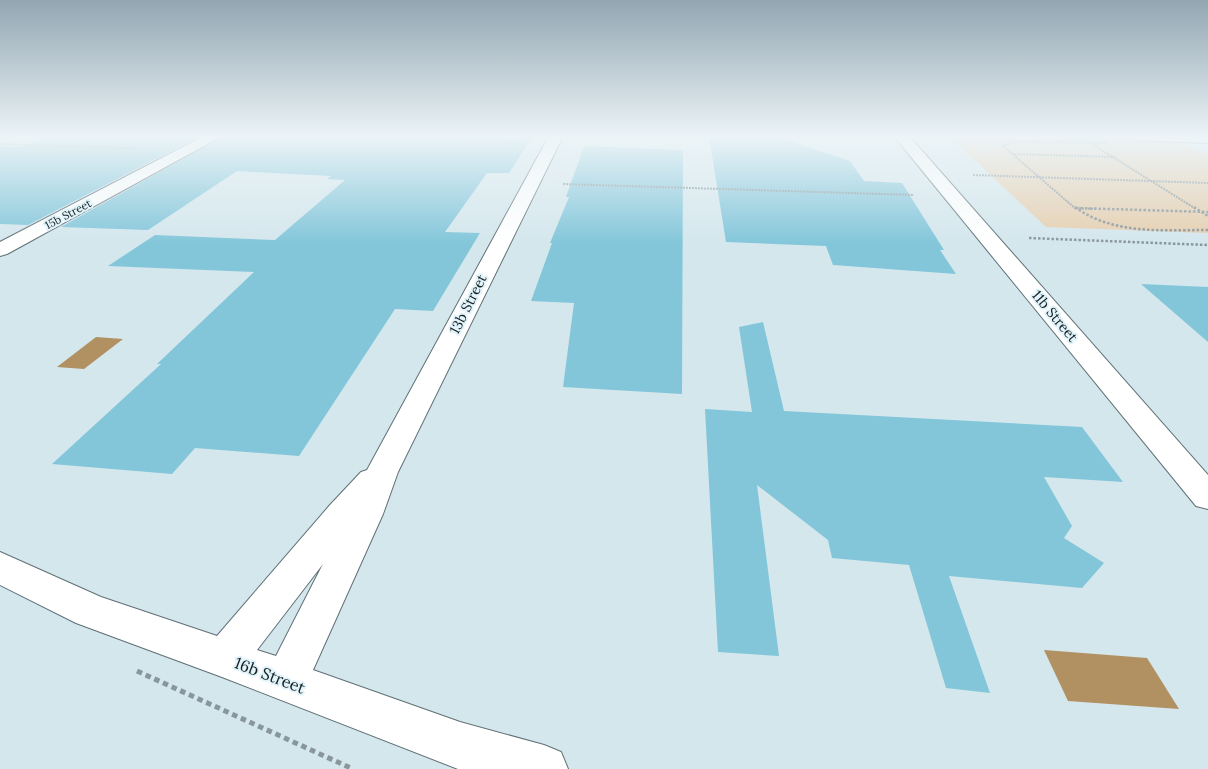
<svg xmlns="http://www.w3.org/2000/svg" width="1208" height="769" font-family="Lora,serif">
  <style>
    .green { fill: #e6cfb0 }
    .water { fill: #b19062 }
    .building { fill: #83c6da }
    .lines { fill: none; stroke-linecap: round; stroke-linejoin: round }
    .lane-casing { stroke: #5f7075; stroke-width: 2 }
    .street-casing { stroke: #5f7075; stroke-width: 2 }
    .path-far2 { stroke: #89979c; stroke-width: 2; stroke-dasharray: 2 1; stroke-linecap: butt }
    .path-far1 { stroke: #89979c; stroke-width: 2.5; stroke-dasharray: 2.5 2; stroke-linecap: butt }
    .path { stroke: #89979c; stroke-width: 5; stroke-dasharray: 5.5 4; stroke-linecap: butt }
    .lane { fill: #fff; fill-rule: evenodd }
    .street { fill: #fff; fill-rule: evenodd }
    .labels { text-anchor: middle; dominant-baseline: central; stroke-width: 4; stroke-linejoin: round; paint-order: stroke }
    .far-street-label { font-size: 11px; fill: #171e20; stroke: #e1f4fb }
    .street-label { font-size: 14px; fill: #171e20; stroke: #e1f4fb }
    .near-street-label { font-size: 16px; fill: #171e20; stroke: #e1f4fb }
  </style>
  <rect width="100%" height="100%" fill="#d4e7ed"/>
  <path class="green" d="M949,136h122l108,6 29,12v79l-162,-6z"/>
  <g class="water">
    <path d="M96,337l27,2 -39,30 -27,-2z"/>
    <path d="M1044,650l103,8 32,51 -111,-8z"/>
  </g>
  <g class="building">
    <path d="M48,136h152l-172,89 -28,-1v-78l20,1z"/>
    <path d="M224,136h309l-24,37h-22l-42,59 35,1 -47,78 -38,-2 -96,147 -104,-8 -23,26 -120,-10 109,-100h-4l97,-92 -146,-6 47,-31 120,5 70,-60 -18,-1 4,-3 -94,-5 -89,59 -87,-3z"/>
    <path d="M709,136h66l75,25 14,20 38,2 42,67h-4l16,24 -123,-9 -7,-19 -100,-4z"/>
    <path d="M584,146l99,4 -1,244 -119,-7 11,-84 -43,-2 21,-58h-2l19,-46h-3z"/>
    <path d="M1141,284l67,3v55z"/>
    <path d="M763,322l21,89 298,16 41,55 -79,-5 28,49 -8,12 40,25 -22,25 -133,-12 41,117 -44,-5 -37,-123 -77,-7 -4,-18 -71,-55 22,171 -61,-4 -13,-243 47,3 -13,-85z"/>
  </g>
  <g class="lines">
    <g class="lane-casing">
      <path id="lane" d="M1126,136h82v7l-76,-3z"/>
    </g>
    <g class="street-casing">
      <g id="street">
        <path d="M204,136h18l-215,118 -7,2v-14z"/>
        <path d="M549,136h14l-165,336 -15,42 -70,156 147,52 84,23 17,7 7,17h-110l-236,-92 -146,-54 -76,-38v-33l101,45 116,39 113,-131 31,-33 6,-2zM323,564l-47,92 -19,-6z"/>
        <path d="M894,136h15l299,339v34l-12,-3z"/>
      </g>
    </g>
    <g class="path-far2">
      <path d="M291,136l229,6"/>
      <path d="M0,144l132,4"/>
      <path d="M1092,144l104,65"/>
      <path d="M1014,154l101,3"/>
      <path d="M973,175l235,8"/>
      <path d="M563,184l351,11"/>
      <path d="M1076,208l21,1"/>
      <path d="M1076,209l-73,-63 15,-5 90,2"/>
    </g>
    <g class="path-far1">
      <path d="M1075,207c38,28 88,23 133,23"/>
      <path d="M1194,207l14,9"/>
      <path d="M1076,208l132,4"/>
      <path d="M1029,238l179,7"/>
    </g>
    <path class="path" d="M137,671l216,98"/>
    <use href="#lane" class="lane"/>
    <use href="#street" class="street"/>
  </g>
  <linearGradient id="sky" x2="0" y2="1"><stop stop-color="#92a6b2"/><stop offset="0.56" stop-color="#ecf4f7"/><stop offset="1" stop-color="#ecf4f7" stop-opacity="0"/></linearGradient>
  <rect width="1208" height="244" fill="url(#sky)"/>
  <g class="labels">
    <g class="far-street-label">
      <text transform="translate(68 214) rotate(-28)">15b Street</text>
    </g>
    <g class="street-label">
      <text transform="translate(468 304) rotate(-63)">13b Street</text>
      <text transform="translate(1055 316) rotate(50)">11b Street</text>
    </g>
    <g class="near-street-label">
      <text transform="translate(270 675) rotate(21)">16b Street</text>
    </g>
  </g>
</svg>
